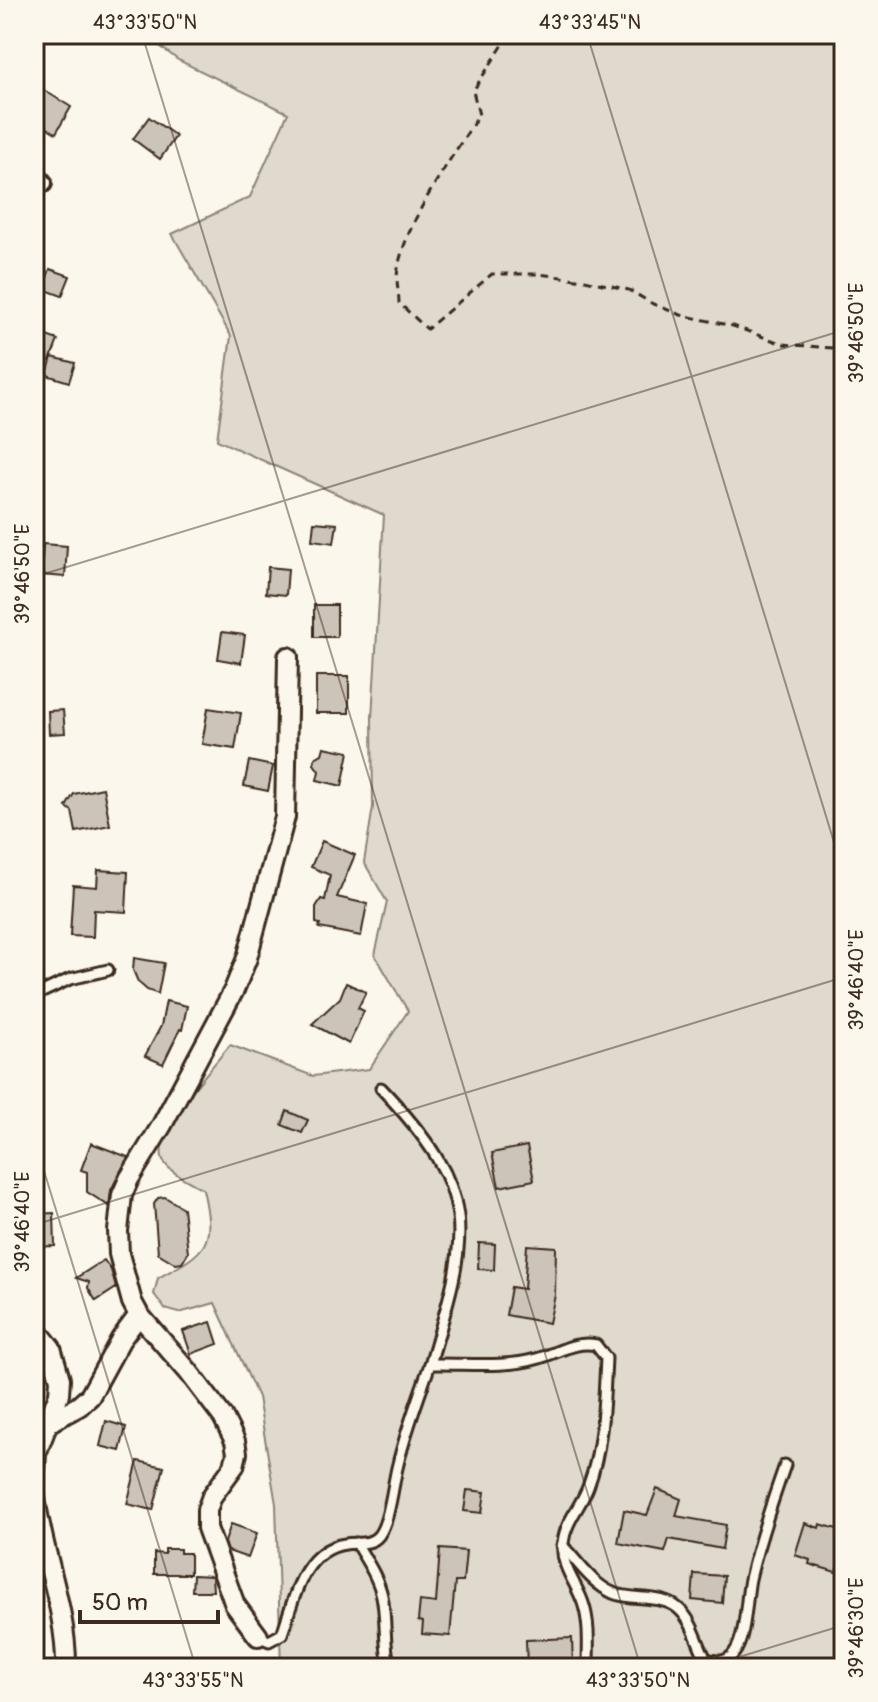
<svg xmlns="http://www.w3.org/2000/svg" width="878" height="1702" font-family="Pangolin,sans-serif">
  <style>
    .green { fill: #dfd9ce; stroke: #8d8276; stroke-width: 2 }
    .building { fill: #ccc4b9; stroke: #3b2a1e; stroke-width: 2 }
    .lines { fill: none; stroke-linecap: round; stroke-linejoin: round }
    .lane-casing { stroke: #3b2a1e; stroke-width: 15 }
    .street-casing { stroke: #3b2a1e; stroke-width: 24 }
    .path { stroke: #3b2a1e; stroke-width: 3; stroke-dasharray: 8 6; stroke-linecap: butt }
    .lane { stroke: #fbf7ec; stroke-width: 9 }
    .street { stroke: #fbf7ec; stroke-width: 18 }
    .ticks { fill: none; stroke: #3b2a1e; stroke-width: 2; stroke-opacity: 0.45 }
    .neatline { fill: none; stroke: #3b2a1e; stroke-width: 3 }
    .ticks-label { font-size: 20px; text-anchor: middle; fill: #3b2a1e }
  </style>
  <rect width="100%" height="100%" fill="#fbf7ec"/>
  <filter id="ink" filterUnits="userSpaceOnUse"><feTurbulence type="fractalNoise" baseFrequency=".0125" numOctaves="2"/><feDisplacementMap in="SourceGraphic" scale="16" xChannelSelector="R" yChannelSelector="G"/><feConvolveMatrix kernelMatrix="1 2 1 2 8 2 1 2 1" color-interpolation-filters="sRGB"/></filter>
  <g filter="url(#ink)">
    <path class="green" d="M144,34h700v1634h-563l-5,-164 -18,-107 -43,-94 -36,10 -14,-4 -11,-15 4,-16c49,-27 58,-31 45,-89 -12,-7 -34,-16 -40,-29 -12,-27 51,-95 67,-115l83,31 56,-7 39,-58 -33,-56 12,-53 -23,-40 9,-55 -1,-89 12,-203 -167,-75 14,-104 -59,-102 78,-37 38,-84 -110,-53z"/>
    <g class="building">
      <path d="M42,89l29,18 -15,26 -22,-13v-17z"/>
      <path d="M149,117l27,19 -16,23 -27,-20z"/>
      <path d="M50,269l20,7 -8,20 -19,-7z"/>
      <path d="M38,333l20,7 -8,21 -16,-6z"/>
      <path d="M52,357l23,6 -6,19 -22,-7z"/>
      <path d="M314,522l23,2 -3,19 -22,-3z"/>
      <path d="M43,544l24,2 -2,31 -24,-2z"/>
      <path d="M268,567l20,2 -2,26 -20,-2z"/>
      <rect x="314" y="605" width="23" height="32"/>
      <path d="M222,632l23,3 -4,28 -23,-4z"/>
      <rect x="316" y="676" width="33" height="37"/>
      <path d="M208,708l33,5 -6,36 -33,-5z"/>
      <path d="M63,710l2,23 -16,1 -1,-23z"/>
      <path d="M324,747l25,5 -7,34 -25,-6 2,-9 -5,-7 1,-6 7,-4z"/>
      <path d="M249,761l24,5 -5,25 -24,-5z"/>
      <path d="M103,788l7,37 -34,7 -4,-21 -6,-4 4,-7 4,-6z"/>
      <path d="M322,841l33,14 -18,42 30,7 -6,32 -42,-8 1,-4 -4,-1v-16l5,-8 4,1 5,-25 -19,-8z"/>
      <path d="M98,870l30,2 -2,40 -32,-2 -1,27 -23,-1 3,-51 24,2z"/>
      <path d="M134,958l30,5 -6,31 -11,-4 -9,-8 -5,-12z"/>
      <path d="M346,983l20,9 -8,16 6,3 -15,33 -37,-20 28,-26z"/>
      <path d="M166,1001l21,5 -5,24 -2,-1 -17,35 -18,-8 16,-30z"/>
      <path d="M287,1111l21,9 -6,13 -20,-8z"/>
      <path d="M91,1143l37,14 -17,33 -2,16 -22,-14v-20l-6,-2z"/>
      <path d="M527,1146l7,34 -35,7 -7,-34z"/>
      <path d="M165,1197l18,11 5,45 -6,10 -6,1 -18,-11 -4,-49 4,-6z"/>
      <path d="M54,1213l1,33 -21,1v-33z"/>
      <path d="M479,1243l16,1 -1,26 -16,-1z"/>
      <path d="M527,1245l29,2 -1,48 -6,28 -43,-8 5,-28 13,2z"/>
      <path d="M104,1260l7,10 5,18 -20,13 -8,-13 1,-6 -13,-4z"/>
      <path d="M211,1322l7,22 -27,10 -8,-23z"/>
      <path d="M106,1421l20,6 -6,24 -20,-5z"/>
      <path d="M138,1461l26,6 -11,43 -26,-6z"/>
      <path d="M657,1489l24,10 -5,17 50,9 -4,24 -53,-10 -4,13 -47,-9 6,-33 23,5z"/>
      <path d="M467,1490l18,2 -3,21 -18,-2z"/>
      <path d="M805,1523l14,5 1,-4 24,7v14l-8,27 -27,-8 1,-4 -15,-5z"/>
      <path d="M231,1524l26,9 -9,25 -20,-7 -3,-9z"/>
      <path d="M165,1549h15v4h10v21h-36v-21l11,1z"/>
      <path d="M440,1549l26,2 -3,31h-8l-5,54 -28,-2 1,-12 -5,-1 2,-20 16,2z"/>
      <path d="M694,1574l30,2 -2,27 -30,-3z"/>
      <path d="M193,1575l19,1 1,15h-21z"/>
      <path d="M572,1638l1,30h-46l-1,-28z"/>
    </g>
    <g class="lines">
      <g class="lane-casing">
        <g id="lane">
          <path d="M34,996l36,-17 38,-9"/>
          <path d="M381,1088c100,106 89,143 49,276"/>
          <path d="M356,1543c10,17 22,34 26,53 5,24 1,48 8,72"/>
          <path d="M562,1545c15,16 30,39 51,48 19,8 50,1 66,16 14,12 18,34 27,50 11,3 21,4 28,-6 12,-15 12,-55 16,-74 9,-39 22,-77 35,-114"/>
          <path d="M258,1636l11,5 13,-7c12,-34 20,-84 63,-90 11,-2 26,2 34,-9 11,-15 14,-53 19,-71 8,-34 21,-67 32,-100 32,-1 76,4 106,-5 20,-5 39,-19 60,-14l10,13c-2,41 -3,90 -18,129 -7,19 -23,35 -25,56 -3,25 15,41 21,63 6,20 4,42 4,62"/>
        </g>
      </g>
      <g class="street-casing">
        <g id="street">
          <path d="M34,173l8,10"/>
          <path d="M34,1327l17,21 9,31 -1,15 -23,60 -2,32"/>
          <path d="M48,1423l31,-17 11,-10 31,-57 18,-24"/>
          <path d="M34,1489c6,60 33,118 32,179"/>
          <path d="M258,1636l-23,-31 -28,-77v-18l5,-14 22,-30 3,-13 -2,-12 -12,-24 -35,-46 -49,-56 -7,-13 -13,-48 -1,-23 4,-36 7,-16 33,-54 72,-135 13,-32 38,-141 3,-160"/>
        </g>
      </g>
      <path class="path" d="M510,34l-37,57 6,24c-26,41 -80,115 -82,163 0,8 2,17 2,25l28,26 65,-55h46l47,6 44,10 24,14 28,11 52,11 50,18 61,5"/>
      <use href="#lane" class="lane"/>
      <use href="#street" class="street"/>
    </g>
  </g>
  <path class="ticks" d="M142,34l499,1634M587,34l257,841M34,577l810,-247M34,1138l162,530M34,1225l810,-248M703,1668l141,-43"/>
  <rect width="878" height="1702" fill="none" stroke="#fbf7ec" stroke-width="88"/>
  <path d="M80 1610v12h138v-12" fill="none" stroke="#3b2a1e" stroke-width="4"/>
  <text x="92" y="1610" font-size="24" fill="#3b2a1e" stroke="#fbf7ec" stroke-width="6" paint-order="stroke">50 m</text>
  <rect x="44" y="44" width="790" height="1614" class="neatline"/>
  <g class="ticks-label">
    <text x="145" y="29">43°33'50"N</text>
    <text x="590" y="29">43°33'45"N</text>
    <text transform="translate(856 333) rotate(-90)" y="7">39°46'50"E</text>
    <text transform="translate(22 574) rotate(-90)" y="7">39°46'50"E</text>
    <text transform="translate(856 980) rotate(-90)" y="7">39°46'40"E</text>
    <text transform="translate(22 1222) rotate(-90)" y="7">39°46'40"E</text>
    <text transform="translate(856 1628) rotate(-90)" y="7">39°46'30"E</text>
    <text x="193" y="1687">43°33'55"N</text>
    <text x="638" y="1687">43°33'50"N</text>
  </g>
</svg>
